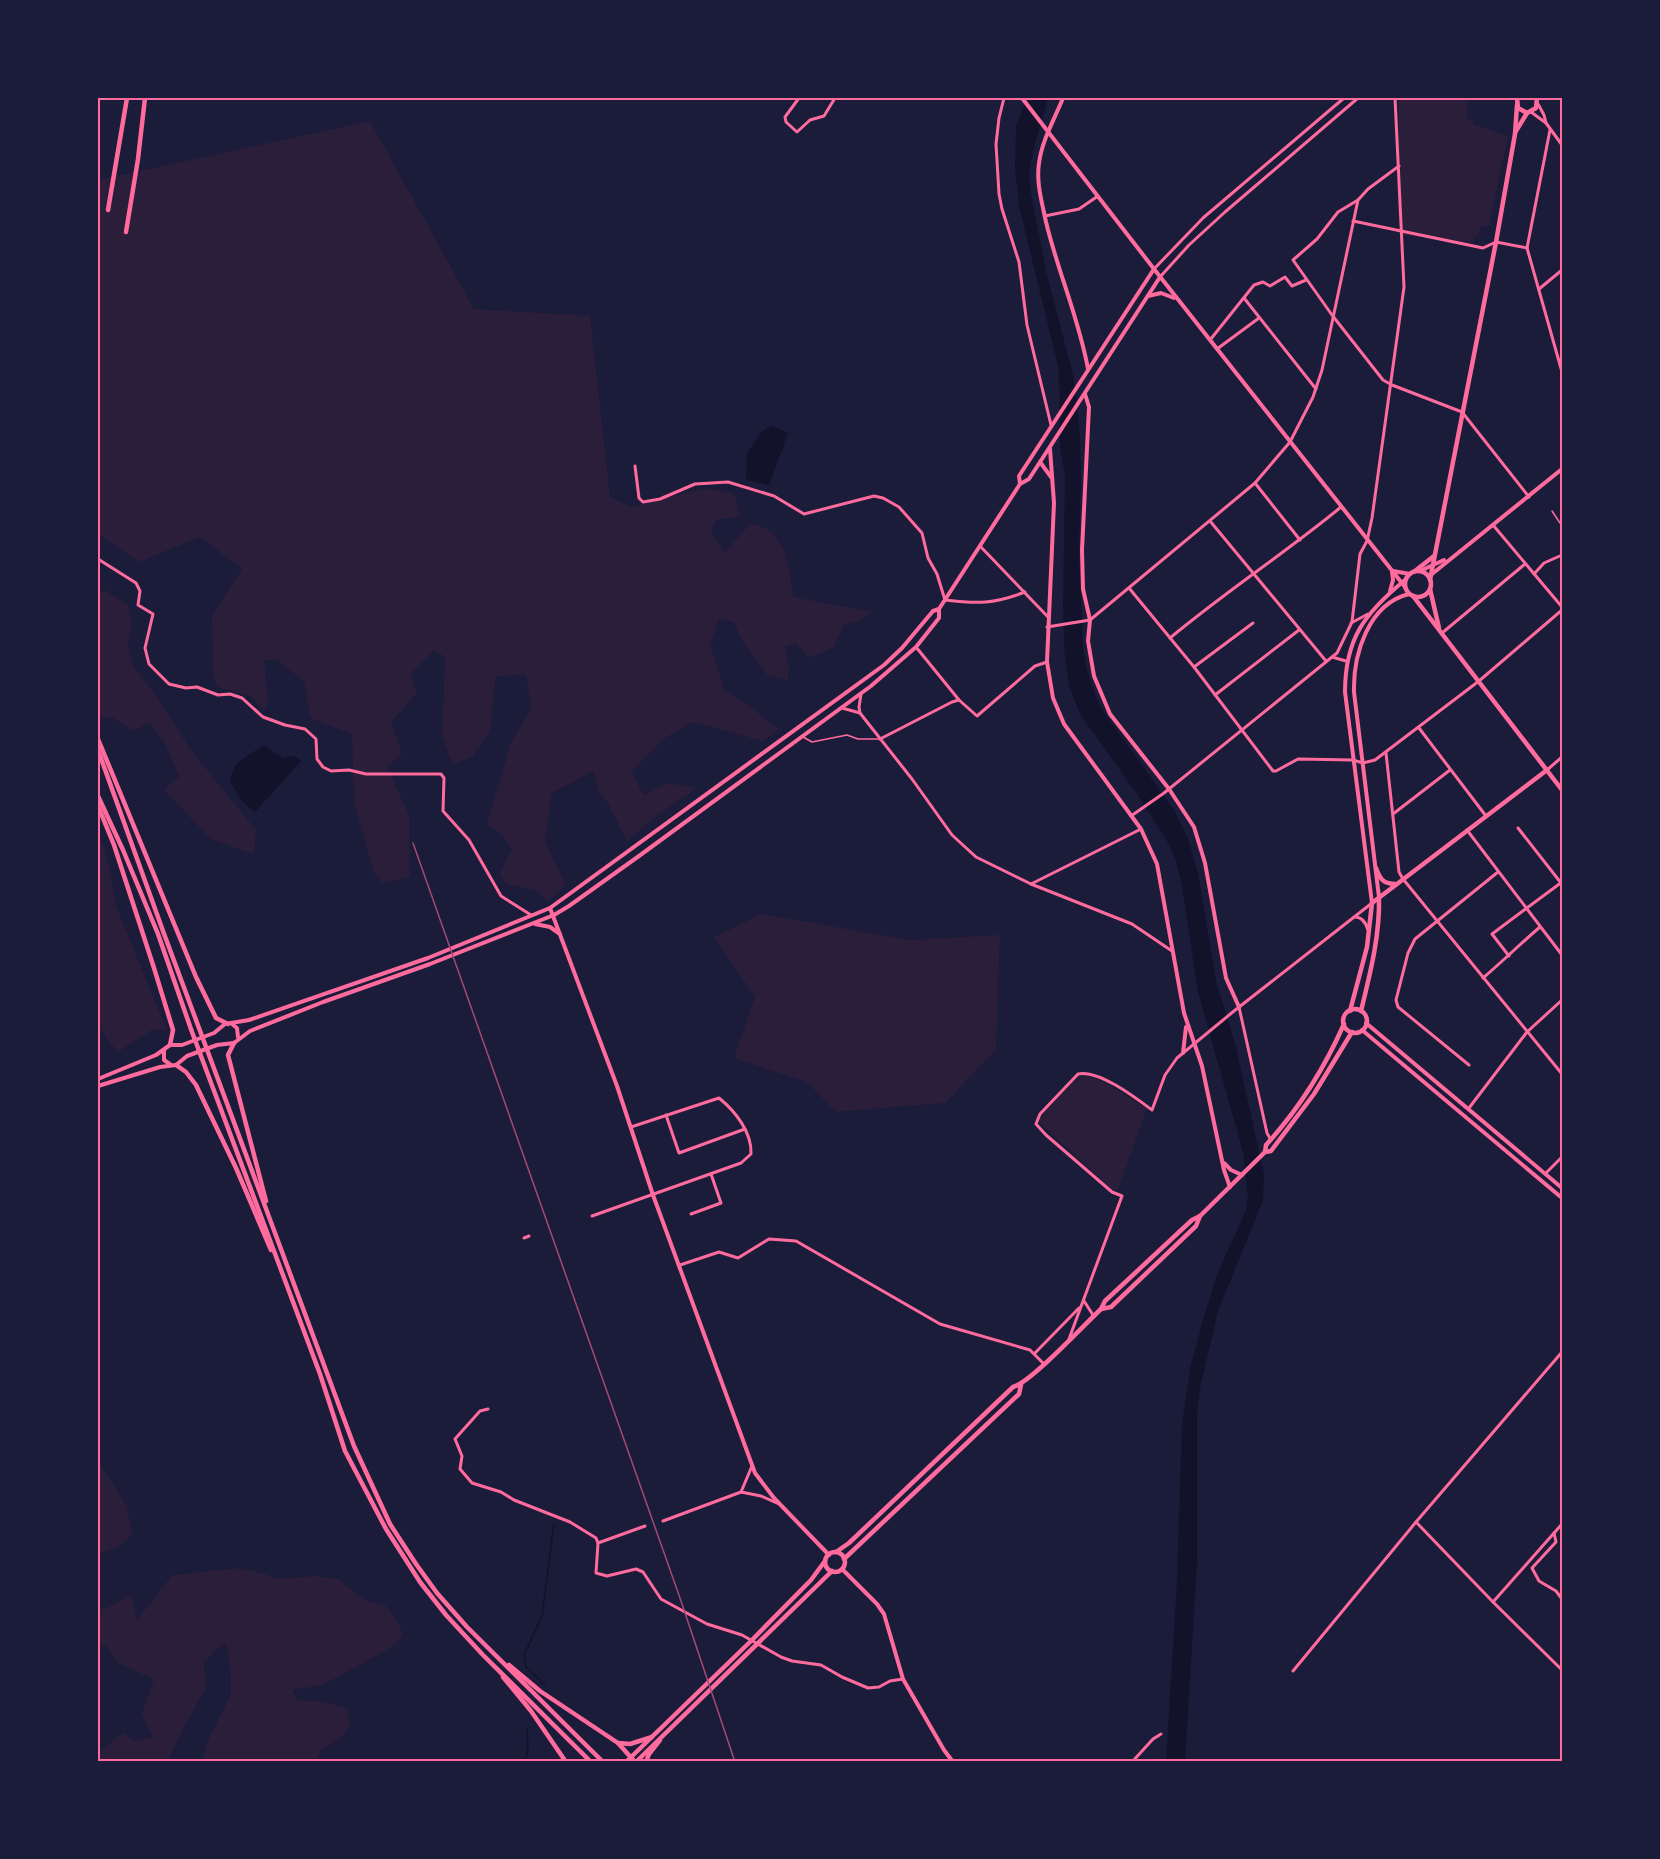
<svg xmlns="http://www.w3.org/2000/svg" width="1660" height="1859" font-family="Cabin,sans-serif">
  <style>
    .green { fill: #2a1e3b }
    .water { fill: #12122b }
    .lines { fill: none; stroke-linecap: round; stroke-linejoin: round }
    .stream { stroke: #12122b; stroke-width: 1.5 }
    .service { stroke: #ff6b9d; stroke-width: 1.5 }
    .minor { stroke: #ff6b9d; stroke-width: 3 }
    .tertiary { stroke: #ff6b9d; stroke-width: 4 }
    .primary { stroke: #ff6b9d; stroke-width: 4.5 }
    .trunk { stroke: #ff6b9d; stroke-width: 4.5 }
    .rail { stroke: #a44b75; stroke-width: 1.5 }
    .neatline { fill: none; stroke: #ff6b9d; stroke-width: 2 }
  </style>
  <rect width="100%" height="100%" fill="#1b1b3a"/>
  <g class="green">
    <path d="M1399,98h69l-2,20 7,2v4l35,12 -19,90h-8l-3,11 -3,-1 -2,7 -7,-2 -1,3 -62,-9 -4,-69z"/>
    <path d="M370,121l104,188 116,7 20,181 22,10 72,-19 30,5 6,23 -24,4 -5,12 14,20 25,-28c36,3 40,43 43,73l80,15 -14,9 -15,4 -11,23 -24,10 -13,-14 -11,2 4,22 -1,12 -20,-4 -26,-35 -8,-19 -15,-3 -9,25 15,47 23,14 31,24 -16,12 -70,-19 -28,16 -34,34 13,23 23,-12 31,5 -42,28 -29,25 -18,-36 -11,-15 -5,-19 -41,22 -7,49 21,43 -18,16 -12,-11 -30,-6 -7,-11 13,-23 -9,-15 -16,-11 24,-82 20,-33 -5,-34 -30,1 -6,56 -19,26 -18,7 -11,-28 3,-80 -11,-7 -23,23 6,20 -26,29 11,32 -15,13 22,48 1,62 -27,6 -9,-10 -20,-72 -2,-67 -42,-16 -6,-37 -28,-21h-12l4,42 -4,9 -14,-15 -33,-9 -4,-13 -1,-59 30,-46 -42,-32 -61,25 -37,-25 -4,-1v-356z"/>
    <path d="M105,590l23,15 4,18 -4,23 5,19 26,35 31,49 66,81 -2,23 -7,-1 -36,-13 -47,-49 15,-13 -13,-32 -16,-22 -17,8 -20,-13h-13l-2,-6v-120z"/>
    <path d="M98,833l8,19 10,54 51,125 -14,-2 -35,23 -20,-25z"/>
    <path d="M761,914l150,26 89,-5 -4,115 -51,53 -109,9 -29,-30 -73,-24 21,-61 -41,-60z"/>
    <path d="M1084,1075l14,4 49,29 -29,82 -7,-1 -72,-67c2,-11 34,-44 45,-47z"/>
    <path d="M98,1464l3,2 25,39 7,29 -16,13 -19,7z"/>
    <path d="M240,1568l25,6 13,5 38,-3 22,3 28,22 20,5 14,20 3,10 -11,11 -69,38 -31,5 6,11h22l27,7 3,17 -6,10 -22,15 -7,11h-113l6,-20 23,-47v-19l-5,-32 -10,6 -12,14 2,25 -24,43 -14,30h-70v-8l25,-20 12,8 17,-4 -10,-24 12,-34 -36,-16 -12,-17 -8,1v-37l11,-3 22,-13 6,26 35,-45z"/>
  </g>
  <g class="water">
    <path d="M1027,98h21l-15,53 -4,24 2,19 16,81 26,100 6,47 2,48 -2,82 4,94 3,21 13,38 75,105 14,29 10,35 18,107 19,62 29,131 -1,26 -45,111 -17,72 -4,27v154l-12,197h-19l11,-180 5,-158 9,-59 12,-44 15,-48 28,-61 2,-14 -5,-45 -45,-160 -16,-106 -6,-25 -9,-20 -30,-47 -57,-80 -11,-29 -4,-25 -2,-55 2,-129 -5,-28 -1,-78 -40,-164 -4,-39 1,-41z"/>
    <path d="M772,426l16,7 -19,52 -23,-5 1,-27 16,-23z"/>
    <path d="M264,745l19,13 12,-2 6,5 -46,51 -13,-11 -12,-20c3,-22 18,-24 34,-36z"/>
  </g>
  <g class="lines">
    <g class="stream">
      <path d="M546,1686l-20,-19 -2,-12 18,-39 12,-93"/>
      <path d="M525,1762l3,-14 -1,-20"/>
    </g>
    <g class="service">
      <path d="M1552,511l8,12 2,-1"/>
      <path d="M803,737l9,5 35,-7 11,4h21"/>
    </g>
    <g class="minor">
      <path d="M799,98l-14,19 1,5 11,10 13,-12 14,-4 11,-18"/>
      <path d="M1004,98l-5,20 -3,26 3,50 3,15 17,53 8,63 24,100"/>
      <path d="M1538,104l6,11 2,8 16,22"/>
      <path d="M1531,112l15,11"/>
      <path d="M1550,130l-23,118 35,124"/>
      <path d="M1399,166l-31,23 -10,11 -20,12 -21,27 -24,21 39,55 51,65 9,5 70,27 67,85"/>
      <path d="M1045,216l34,-7 19,-13"/>
      <path d="M1353,221l130,27 13,-6 31,6"/>
      <path d="M1154,269l49,-51 141,-120"/>
      <path d="M1160,277l29,-32 36,-33 133,-114"/>
      <path d="M1539,289l23,-19"/>
      <path d="M1244,298l72,91"/>
      <path d="M1210,340l44,-55 9,-3 7,4 15,-9 7,9 14,-6"/>
      <path d="M1217,349l42,-31"/>
      <path d="M635,466l4,32 4,4 17,-3 35,-15 33,-2 46,14 30,18 70,-18 9,2 16,9 23,26 6,25 9,16 8,26c33,4 49,4 80,-8"/>
      <path d="M1255,483l45,57"/>
      <path d="M1210,521l116,140"/>
      <path d="M1493,525l69,82"/>
      <path d="M980,546l68,71"/>
      <path d="M98,559l38,24 4,8 -2,14 15,9 -8,34 4,16 20,20 17,4 11,-1 21,8 12,-1 12,4 21,19 22,8 20,4 11,10 1,20 6,8 8,4 18,-1 17,4h75l3,4 -1,33 26,29 32,56 30,19"/>
      <path d="M1534,574l10,-11 18,-8"/>
      <path d="M1129,588l65,79 79,104h3l22,-12 55,1 10,3 12,-3 104,-79 83,-71"/>
      <path d="M1351,623l17,-9"/>
      <path d="M1047,627l43,-7 165,-137 35,-41 23,-45 9,-27 36,-170"/>
      <path d="M1442,633l83,-69"/>
      <path d="M1170,638c55,-46 115,-85 171,-131"/>
      <path d="M916,647l43,53 18,16 58,-50 12,-4"/>
      <path d="M1332,657l14,4"/>
      <path d="M1194,667l59,-44"/>
      <path d="M1215,695l84,-65"/>
      <path d="M842,708l18,5 52,66 40,56 24,22 55,27 101,40 40,27"/>
      <path d="M860,713l-1,-6 2,-13"/>
      <path d="M1419,728l67,88"/>
      <path d="M880,739l72,-37 7,-2"/>
      <path d="M1386,753l13,119 4,7 159,195"/>
      <path d="M1547,770l15,-13"/>
      <path d="M1393,814l57,-44"/>
      <path d="M1131,816l33,-23 173,-140 15,-31 8,-68 7,-13 5,-23 32,-231 -9,-189"/>
      <path d="M1518,828l43,55"/>
      <path d="M1467,830l95,125"/>
      <path d="M1031,884l110,-55"/>
      <path d="M1355,917c8,0 11,6 13,13"/>
      <path d="M1509,956l-17,-22 70,-52"/>
      <path d="M1483,978c20,-17 37,-34 57,-51"/>
      <path d="M1239,1007l28,126 4,7"/>
      <path d="M1469,1065l-71,-58 -2,-7 12,-47 7,-14 83,-67"/>
      <path d="M1469,1108l58,-76 35,-32"/>
      <path d="M666,1115l13,38 66,-24"/>
      <path d="M1545,1174l17,-17"/>
      <path d="M691,1214l30,-11 -10,-29"/>
      <path d="M592,1216l149,-53 10,-9c1,-22 -16,-43 -32,-56l-88,29"/>
      <path d="M524,1238l5,-2"/>
      <path d="M680,1265l39,-13 19,6 31,-19 27,2 144,83 90,26 14,14"/>
      <path d="M1084,1301l9,14"/>
      <path d="M1069,1339l53,-143 -10,-4 -66,-57 -10,-11 4,-10 38,-40c20,-5 58,24 74,36l13,-35 12,-17 57,-47 138,-108"/>
      <path d="M1562,1352l-146,170 77,80 69,68"/>
      <path d="M1035,1353l44,-45"/>
      <path d="M488,1409l-8,2 -25,28 7,17 -2,13 12,14 29,9 13,8 56,22 26,16 2,5 -2,30 11,3 29,-7 7,3 18,27 46,25 35,11 39,22 11,4 29,4 21,12 26,11 11,-1 11,-6 13,-2"/>
      <path d="M752,1466l-11,26 20,4 18,8"/>
      <path d="M663,1521l78,-29"/>
      <path d="M1554,1533l2,9 -24,26 7,13 17,10 6,8"/>
      <path d="M598,1543l47,-17"/>
      <path d="M1493,1602l69,-78"/>
      <path d="M1293,1671l123,-149"/>
      <path d="M1132,1762l21,-23 8,-5"/>
    </g>
    <g class="tertiary">
      <path d="M1022,98l132,171 251,318"/>
      <path d="M1063,98c-8,20 -21,42 -24,65 -3,20 3,39 7,59 12,50 33,97 42,147"/>
      <path d="M1148,296l13,-3 13,5"/>
      <path d="M1085,394l4,13 -7,143 1,39 7,31 -2,21 6,35 16,38 59,75 25,38 11,36 21,115 13,29"/>
      <path d="M1050,449l4,54 -7,159 6,36 11,26 77,105 16,35 27,149 18,53 22,104 6,17"/>
      <path d="M1040,462l11,15"/>
      <path d="M1020,484l-1,-8 135,-207"/>
      <path d="M1393,571l17,3"/>
      <path d="M1420,571l24,-11"/>
      <path d="M1432,574l130,-105"/>
      <path d="M1390,591l3,-11 -1,-8"/>
      <path d="M1379,897l-25,-205c-1,-37 14,-88 55,-98"/>
      <path d="M1372,903l-27,-211c0,-54 20,-79 60,-112"/>
      <path d="M550,908l67,178 36,109 102,278 19,25 55,57"/>
      <path d="M535,924l15,3 10,7"/>
      <path d="M1366,1023l196,165"/>
      <path d="M232,1024l5,4 1,9"/>
      <path d="M1362,1030l200,168"/>
      <path d="M164,1050v10l7,5"/>
      <path d="M1183,1053l3,-26"/>
      <path d="M98,1079l58,-24 14,-10h12l32,-12 11,-9 24,-4 179,-62 122,-50 334,-243 18,-17 31,-37 6,-2"/>
      <path d="M98,1086l62,-19 16,-2 11,-9 30,-11 17,-2 16,-12 73,-29 107,-38 124,-49 15,-9 70,-50 232,-170 45,-39 23,-29v-9l81,-125 9,-5 131,-202"/>
      <path d="M1224,1163l7,7 11,5"/>
      <path d="M842,1569l35,35 7,10 19,65 41,71 9,12"/>
    </g>
    <g class="primary">
      <path d="M1517,98l1,10 9,5 9,-5 1,-10"/>
      <path d="M1516,131l11,-18"/>
      <circle cx="1418" cy="584" r="13"/>
      <path d="M1415,571l19,-15"/>
      <path d="M1430,580l66,-338 19,-108 2,-29"/>
      <path d="M1430,589l9,39"/>
      <path d="M1413,596l149,194"/>
      <path d="M1376,868c4,11 7,16 20,16"/>
      <circle cx="1355" cy="1021" r="12"/>
      <path d="M1350,1011l17,-64 5,-44 175,-133"/>
      <path d="M1361,1011c9,-37 19,-75 18,-114"/>
      <path d="M1265,1152l1,-7c32,-35 59,-78 78,-121"/>
      <path d="M1101,1309l10,-2 85,-81 4,-10"/>
      <path d="M836,1552l13,-9 164,-156c17,-4 71,-62 88,-78l4,-8 87,-81 8,-4 65,-64 6,-1 43,-57 38,-62"/>
      <circle cx="835" cy="1562" r="10"/>
      <path d="M844,1559l175,-165 2,-9"/>
      <path d="M626,1762l126,-122 59,-60 14,-19"/>
      <path d="M636,1762l196,-191"/>
    </g>
    <g class="trunk">
      <path d="M108,210l19,-112"/>
      <path d="M126,232l12,-73 7,-61"/>
      <path d="M98,739l98,238 20,41 12,6"/>
      <path d="M98,750l65,181 191,515 36,78 26,40 21,29 30,34 136,135"/>
      <path d="M98,796l25,54 35,84 34,98 128,342 25,77 41,78 34,53 26,33 37,40 108,107"/>
      <path d="M98,806l16,39 40,123 19,62 -3,15"/>
      <path d="M234,1043l-6,12 38,146"/>
      <path d="M176,1065l10,7 10,13 40,83 35,82"/>
      <path d="M509,1665l31,26 78,52 17,19"/>
      <path d="M503,1677l28,34 35,51"/>
      <path d="M618,1743l12,1 22,-7"/>
      <path d="M646,1762l3,-8 11,-14"/>
    </g>
    <path class="rail" d="M413,843l267,755 55,164"/>
  </g>
  <rect width="1660" height="1859" fill="none" stroke="#1b1b3a" stroke-width="198"/>
  <rect x="99" y="99" width="1462" height="1661" class="neatline"/>
</svg>
